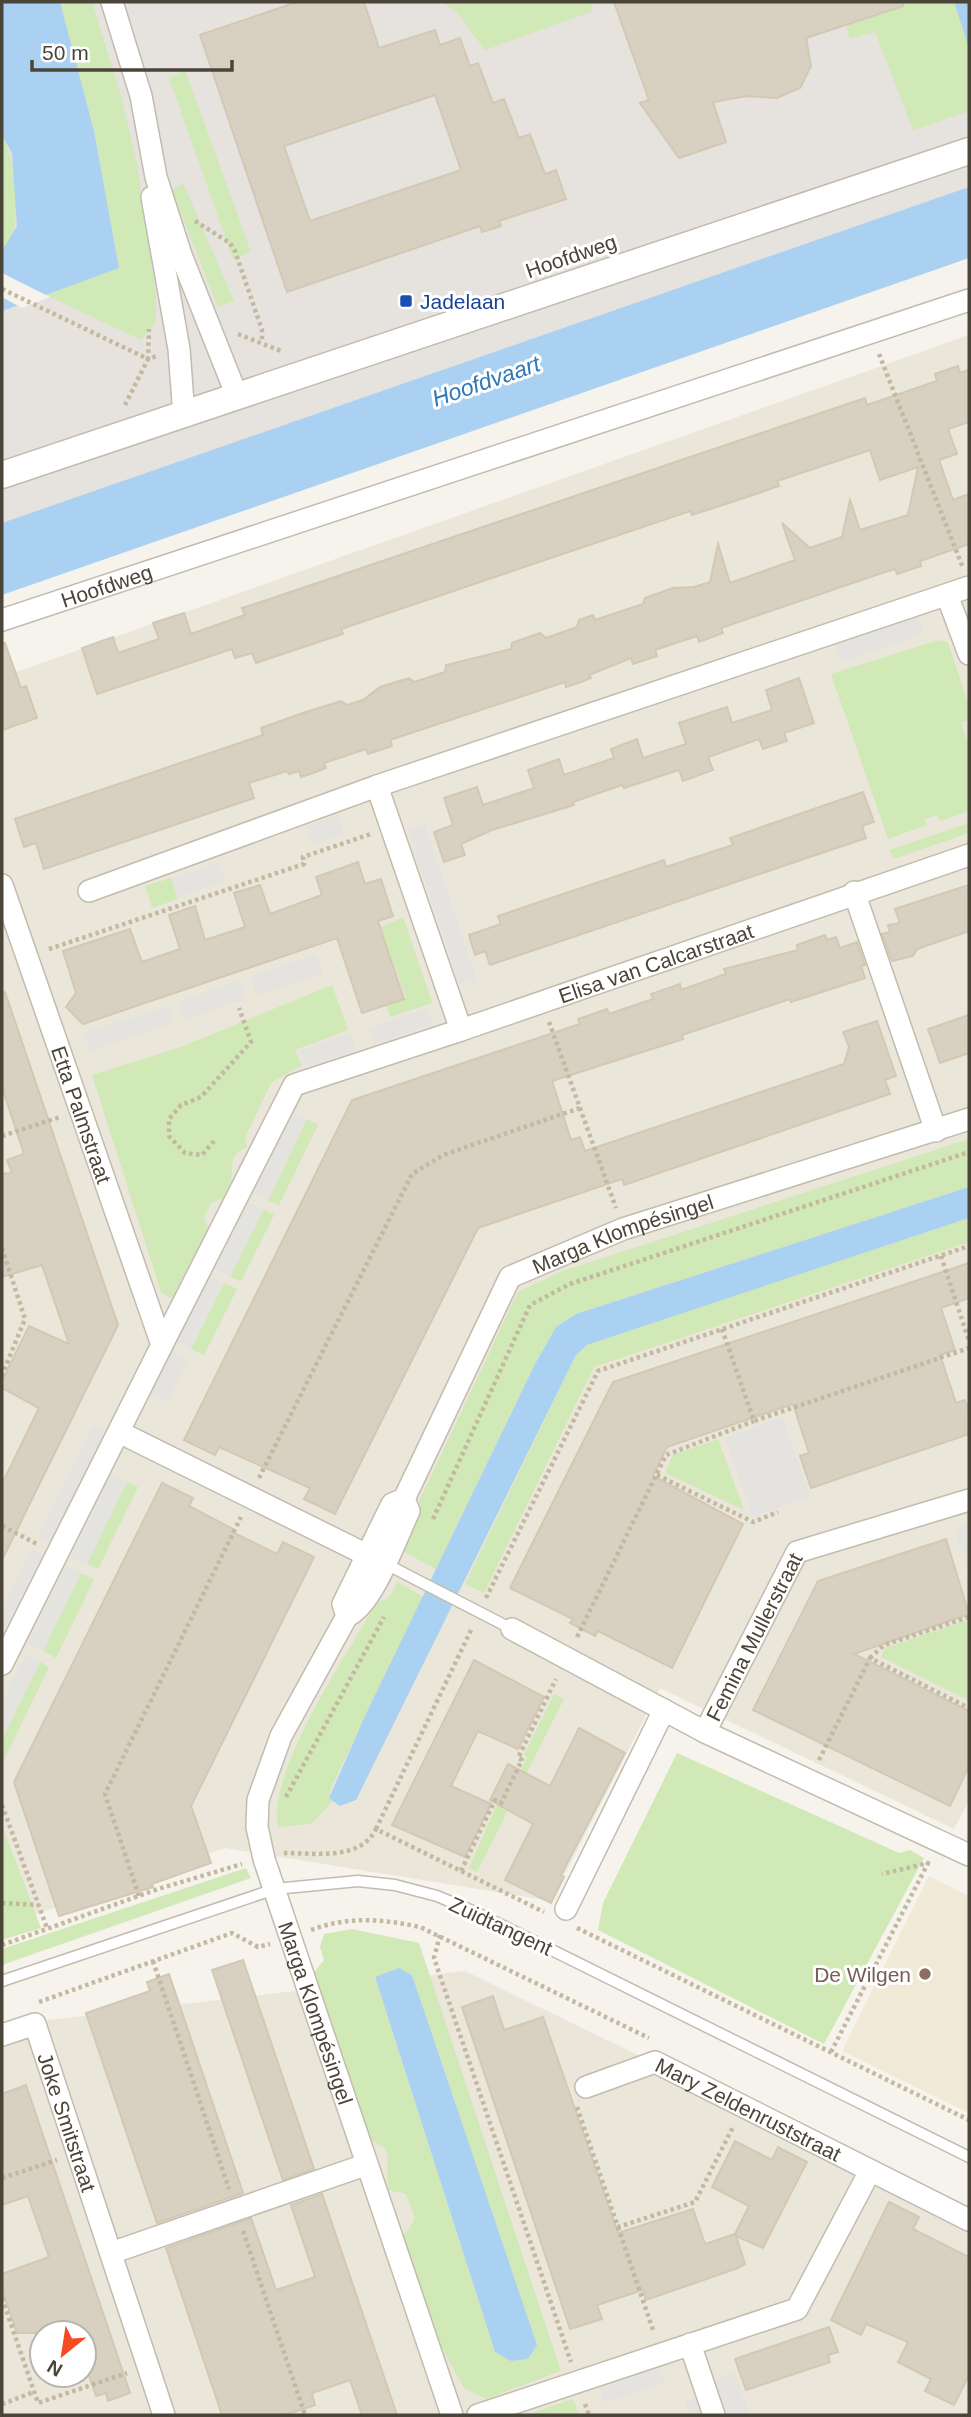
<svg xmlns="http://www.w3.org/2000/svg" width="971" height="2417" font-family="Helvetica,sans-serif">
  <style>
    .residential { fill: #eae6da; fill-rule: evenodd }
    .industrial { fill: #e6e2dd }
    .education { fill: #efe9d6 }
    .green { fill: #d0e9b6; fill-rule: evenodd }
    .parking { fill: #e5e3e0 }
    .water { fill: #aad1f1 }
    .pier { fill: #f6f3ec }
    .building { fill: #d8d0c1; stroke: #d2c8b4; stroke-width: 2; fill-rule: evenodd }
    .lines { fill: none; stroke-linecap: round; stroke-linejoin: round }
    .service-casing { stroke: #c2bcae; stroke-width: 13 }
    .minor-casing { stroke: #c2bcae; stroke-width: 24 }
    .tertiary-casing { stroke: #c2bcae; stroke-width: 29 }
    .path { stroke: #c3b8a0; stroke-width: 4.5; stroke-dasharray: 3.5 3.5; stroke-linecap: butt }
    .service { stroke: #fff; stroke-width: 10 }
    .minor { stroke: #fff; stroke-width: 21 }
    .tertiary { stroke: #fff; stroke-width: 26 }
    .transit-dot { fill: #1a4fb4; stroke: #fff; stroke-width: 2.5 }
    .education-dot { fill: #8d6e63; stroke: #fff; stroke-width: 2.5 }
    .labels { text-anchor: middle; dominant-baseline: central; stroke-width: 6; stroke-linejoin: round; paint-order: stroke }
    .street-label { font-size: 21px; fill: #4b4539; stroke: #fff }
    .transit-label { font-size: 21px; fill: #164399; stroke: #fff; text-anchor: start }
    .education-label { font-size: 21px; fill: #785e54; stroke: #fff; text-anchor: end }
    .water-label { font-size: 23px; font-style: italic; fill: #3178b7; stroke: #fff }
  </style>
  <rect width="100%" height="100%" fill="#f6f3ec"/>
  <g class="residential">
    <path d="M969,335v1466l-15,28 -294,-141 -109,213 -326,-53 -223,78v-1249z"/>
    <path d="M465,1971l504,245v199h-967v-376l47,-19zM42,2333h42v42h-42z"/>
  </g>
  <path class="industrial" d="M2,2h967v215l-967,328z"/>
  <path class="education" d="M929,1876l40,20v217l-127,-62z"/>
  <g class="green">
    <path d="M60,2h32l29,94 16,68 19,130v27l-15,19 -95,-45 73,-27 -25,-137z"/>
    <path d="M441,2h149l3,9 -108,39 -30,-40z"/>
    <path d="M839,2h115l15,43v66l-56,19 -38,-98 -25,7z"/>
    <path d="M185,70l66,182 -18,7 -64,-181z"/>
    <path d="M2,136c14,23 24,95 0,115z"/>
    <path d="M183,183l51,118 -16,6 -46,-117z"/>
    <path d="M939,640l9,3 21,63v14l-8,3 8,23v65l-29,10 -3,-6 -13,4 3,6 -39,14 -57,-165z"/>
    <path d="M969,823v10l-76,26 -4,-9z"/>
    <path d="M171,878l7,21 -26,9 -7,-22z"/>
    <path d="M403,917l29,86 -41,14 -5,-11 20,-8 -25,-71z"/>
    <path d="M332,985l16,45 -53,20 7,15 -31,18 -26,55 2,9c-21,10 -12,17 -16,34 -2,5 -6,12 -8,17l-12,5 -7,14 4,11 -36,70 -11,-6 -69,-217 89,-28z"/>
    <path d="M307,1119l11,6 -39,80 -11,-5z"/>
    <path d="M969,1139v48l-393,127 -20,13 -21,37 -99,205 -39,-21 121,-256 42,-20z"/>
    <path d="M264,1209l10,6 -33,66 -11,-4z"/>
    <path d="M969,1218v24l-375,125 -110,226 -19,-9 111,-229 11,-10z"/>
    <path d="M224,1283l13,6 -33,66 -13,-6z"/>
    <path d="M718,1439l26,71 -79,-37 8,-18z"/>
    <path d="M127,1482l11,5 -40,82 -11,-5z"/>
    <path d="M81,1573l13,6 -38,79 -13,-7z"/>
    <path d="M398,1582l25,15 -92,191 -2,10 4,3 -22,23 -33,3c-12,-54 71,-176 99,-225l11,-3z"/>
    <path d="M965,1621l4,3v77l-88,-44 4,-9z"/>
    <path d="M40,1662l9,5 -47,97v-25z"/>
    <path d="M554,1694l10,5 -87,173 -8,-4 28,-64 6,2 24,-48 -3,-3z"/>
    <path d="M677,1753l222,100 11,-3 14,8 -100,186 -226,-114 5,-27z"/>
    <path d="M2,1826l39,102 -39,12v-115z"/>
    <path d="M246,1868l5,10 -249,87v-16z"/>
    <path d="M352,1929l67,14 142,428 -75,28 -22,-11 -23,-42 -38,-109 12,-18 -9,-25 -18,-4 -1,-40 -18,-12 -59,-161 14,-17 -4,-13 4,-13zM399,1968l13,7 125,370 -9,14 -17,2 -16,-9 -120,-374z"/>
    <path d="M573,2399l6,16h-53z"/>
  </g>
  <g class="parking">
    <path d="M918,615l6,18 -82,29 -6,-18z"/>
    <path d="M338,815l6,19 -31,11 -7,-19z"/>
    <path d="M425,824l51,155 -17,5 -51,-154z"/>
    <path d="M218,862l7,19 -47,16 -7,-19z"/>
    <path d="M316,954l7,20 -66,22 -7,-20z"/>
    <path d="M239,981l7,18 -61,21 -7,-18z"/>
    <path d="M167,1006l6,17 -83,28 -6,-18z"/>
    <path d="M427,1008l5,16 -58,20 -6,-16z"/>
    <path d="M350,1033l6,17 -51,17 -6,-16z"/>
    <path d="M291,1112l16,7 -39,81 -16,-7z"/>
    <path d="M248,1202l16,7 -34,68 -16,-8z"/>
    <path d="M209,1276l15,7 -33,66 -15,-8z"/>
    <path d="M172,1351l16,8 -21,43 -16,-8z"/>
    <path d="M782,1417l28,79 -57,21 -28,-79z"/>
    <path d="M93,1425l15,7 -55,113 -15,-8z"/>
    <path d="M111,1474l16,8 -40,82 -16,-8z"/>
    <path d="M969,1523v49l-15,-44z"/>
    <path d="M32,1549l15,8 -39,78 -6,-4v-22z"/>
    <path d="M66,1565l15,8 -38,78 -15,-7z"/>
    <path d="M25,1655l15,7 -38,77v-38z"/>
    <path d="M659,2366l5,17 -60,20 -5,-17z"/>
    <path d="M735,2373l14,42h-60l-4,-14 17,-5 -4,-11z"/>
  </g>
  <g class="water">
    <path d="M2,2h58l34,129 25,137 -117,43v-60l15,-25 -5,-73 -10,-17z"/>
    <path d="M954,2h15l-1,43z"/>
    <path d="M969,187v71l-967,337v-72z"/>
    <path d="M969,1187v31l-382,127 -11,10 -220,445 -16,6 -11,-8 36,-82 170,-352 21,-37 20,-13z"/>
    <path d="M399,1968l13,7 125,370 -9,14 -17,2 -16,-9 -120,-375z"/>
  </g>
  <path class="pier" d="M2,273l48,24 -28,11 -20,-11z"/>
  <g class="building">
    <path d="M297,2h67l15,46 56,-18 5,15 20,-7 10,28 8,-3 15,40 11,-4 15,39 11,-4 15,40 11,-4 10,29 -67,22 2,5 -19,6 -2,-6 -193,66 -87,-257zM435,95l26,75 -151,51 -26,-75z"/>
    <path d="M614,2h289v4l-97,32 5,28 -11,22 -23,10 -30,-2 -34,6 13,40 -47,16 -39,-55 9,-3z"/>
    <path d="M958,366l2,7 9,-3v52l-21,7 9,25 -18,6 14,40 16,-6v50l-49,17 1,5 -24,8 -2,-5 -10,3 -164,56 2,5 -24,9 -2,-6 -42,14 2,6 -24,8 -2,-6 -42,17 2,3 -13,5 -12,4 -1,-5 -175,58 2,6 -24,8 -2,-5 -42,14 2,5 -13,5 -12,4 -2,-6 -10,3 -2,-3 -38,12 5,15 -210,71 -8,-26 -12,4 -9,-28 248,-84 -2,-7 42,-15 38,-12 6,4 16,-5 17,-13 29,-9 5,4 31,-10 1,-7 65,-16 1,-6 28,-10 6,5 31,-11 2,-7 14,-5 2,5 48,-16 2,-6 28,-10 21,-1 16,-5 8,-38 12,39 65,-23 -13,-37 28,25 32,-11 8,-37 10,30 48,-15 10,-48 -38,13 -10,-30 -93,31 2,5 -32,11 -55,18 -2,-4 -349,118 2,5 -87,29 -4,-10 -17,5 -3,-9 -135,45 -15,-46 31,-11 5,16 41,-14 -6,-16 31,-10 7,21 54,-19 -3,-7 13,-4 610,-206 2,7 70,-24 -2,-7z"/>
    <path d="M2,643h3l16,45 5,-2 11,32 -35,12z"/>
    <path d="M799,678l15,45 -30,10 3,8 -24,8 -4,-10 -51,18 5,13 -30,11 -4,-11 -55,18 -2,-3 -49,17 1,3 -82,25 -31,14 4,11 -21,7 -10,-30 19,-7 -9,-27 33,-11 6,18 51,-17 -6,-18 31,-11 5,16 50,-17 -3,-9 26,-10 6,19 43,-14 -7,-21 48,-16 5,16 40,-13 -6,-20z"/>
    <path d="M863,792l11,30 -12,4 4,12 -376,127 -5,-14 -10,4 -6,-20 32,-11 -3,-8 166,-56 2,7 33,-11 34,-11 -3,-7z"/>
    <path d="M358,862l7,22 16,-5 12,37 -15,5 26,78 -42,14 -25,-75 -254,86 -17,-17 10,-14 -13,-42 67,-22 12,33 38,-13 -11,-34 26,-9 10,34 40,-13 -11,-34 26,-8 10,29 52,-19 -6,-18z"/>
    <path d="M969,885v46l-52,18 -4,7 -21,5 -10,-27 8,-2 -2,-7 12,-2 -5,-14z"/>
    <path d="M825,935l2,5 9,-3 4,11 17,-6 8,23 -4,1 4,12 -74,24 -1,-3 -108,36 1,4 -131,42 19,59 9,-3 5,14 259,-87 5,-17 -6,-15 34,-11 19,55 -11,4 5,14 -266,91 -2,-6 -144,49 -143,286 -31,-15 6,-11 -91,-41 -4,8 -31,-15 168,-340 228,-76 -2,-5 15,-5 14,-5 2,5 44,-15 -2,-5 29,-10 1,6 45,-16 -2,-5 74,-19 -1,-5z"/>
    <path d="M5,992l113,333 -116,235v-76l37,-76 -37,-20v-7l27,-55 40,18 -27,-79 -40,12v-103l10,-1 -5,-13 17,-6 -22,-67v-94z"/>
    <path d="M969,1015v38l-29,10 -12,-34z"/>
    <path d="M969,1263v35l-28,10 14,42 -15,5 16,48 9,-3 4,12v22l-158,54 -11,-32 9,-3 -16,-49 -126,43 -14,29 90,48 -71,144 -74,-37 -3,5 -25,-13 3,-4 -63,-31 103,-206z"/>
    <path d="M162,1483l31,15 -4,8 44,23 -1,3 45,22 6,-12 31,15 -123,249 20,57 -59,21 1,3 -94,29 -45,-134z"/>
    <path d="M946,1539l23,75 -115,40 115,57v55l-19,40 -197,-96 65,-129z"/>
    <path d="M474,1660l70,37 -26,52 -40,-18 -27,55 40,18 -26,53 -73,-32z"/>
    <path d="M579,1728l46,25 -64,122 3,2 -13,26 -46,-23 28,-56 -43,-24 18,-36 42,22z"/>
    <path d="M243,1960l71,209 -31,11 -71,-210z"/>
    <path d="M169,1974l74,219 -86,30 -71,-210 64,-22 -3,-9z"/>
    <path d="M493,1996l11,34 39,-13 75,216 75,-24 12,35 30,-10 14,-28 -37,-19 23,-46 37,19 6,-13 29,15 -44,86 -27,-12 9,28 -7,4 -92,32 -3,-10 -46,15 5,14 -32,10 -108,-322z"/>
    <path d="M26,2085l104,308 -22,8 -2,-8 -10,3 -12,-36v-27h-67l-15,-44v-15l47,-17 -21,-61 -26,9v-111z"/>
    <path d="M322,2194l75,221h-35l-12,-35 -38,13 3,12 -30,10h-63l-56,-167 85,-30 25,72 39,-13 -24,-72z"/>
    <path d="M889,2202l30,15 -6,12 56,28v118l-15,30 -29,-14 6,-12 -33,-17 10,-20 -42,-18 -5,11 -30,-15z"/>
    <path d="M829,2327l9,25 -10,3 2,7 -84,28 -11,-31z"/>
  </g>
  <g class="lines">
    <g class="service-casing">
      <g id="service">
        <path d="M384,1563l128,66"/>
        <path d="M2,1981l273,-92 83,-8 37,4 42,11 38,16 494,245"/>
      </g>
    </g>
    <g class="minor-casing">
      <g id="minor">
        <path d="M112,2l29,94 15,81 25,78 56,141"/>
        <path d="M152,197l27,152 5,67"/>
        <path d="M947,595l22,59"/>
        <path id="s1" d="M2,620l967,-320"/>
        <path id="s2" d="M377,786l84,244 508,-175"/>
        <path id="s3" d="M2,885l160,460 -160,319"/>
        <path d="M89,891l288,-105 592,-199"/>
        <path d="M854,892l82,239"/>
        <path d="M162,1345l132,-260 167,-55"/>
        <path d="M119,1432l260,129"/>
        <path id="s4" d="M404,1499l5,12c-13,27 -36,94 -62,105l-66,120 -23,64 -1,27 7,32 188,556"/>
        <path id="s5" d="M347,1616l-4,-12 49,-100 12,-5 106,-222 113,-48 346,-110"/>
        <path d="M512,1629l193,103 264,123"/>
        <path id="s6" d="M705,1732l92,-180 172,-52"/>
        <path d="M566,1909l98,-199"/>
        <path id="s7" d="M2,2035l33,-11 129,391"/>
        <path id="s8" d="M586,2087l69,-25 314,158"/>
        <path d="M111,2253l254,-88"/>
        <path d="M690,2344l24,71"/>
        <path d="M478,2415l319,-106 73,-138"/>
      </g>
    </g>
    <g class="tertiary-casing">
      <path id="tertiary" d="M2,475l967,-324"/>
    </g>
    <g class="path">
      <path d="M195,221l35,22 5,8 27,79v11"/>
      <path d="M2,289l146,70 1,-30"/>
      <path d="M238,334l43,17"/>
      <path d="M879,354l84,214"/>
      <path d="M125,405l23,-46 9,-3"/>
      <path d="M49,949l255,-85 -1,-7 68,-23"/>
      <path d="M549,1022l67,186"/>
      <path d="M2,1136l58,-19"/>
      <path d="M214,1141l-12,14 -17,-2 -16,-17v-17l12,-14 20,-8 50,-55 -12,-34"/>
      <path d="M2,1248l23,71 -23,56"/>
      <path d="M941,1256l28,85"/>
      <path d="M722,1329l32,92 215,-73"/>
      <path d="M657,1475l96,47 25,-10"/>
      <path d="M259,1478l153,-304 31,-19 137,-47"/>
      <path d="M433,1519l97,-214 40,-21 399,-132"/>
      <path d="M2,1526l37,19"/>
      <path d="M486,1598l112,-227 371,-125"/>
      <path d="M577,1637l89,-182 88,-34"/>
      <path d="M870,1658l14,-13 85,-28"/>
      <path d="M819,1760l51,-102 99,50"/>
      <path d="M286,1797l98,-180"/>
      <path d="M2,1805l45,123"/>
      <path d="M376,1829l96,-201"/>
      <path d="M284,1853c31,0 76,8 92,-24l168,83"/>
      <path d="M461,1871l34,-71 6,3 21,-43 -4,-2 38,-79"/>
      <path d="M139,1896l-34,-102 136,-277"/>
      <path d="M2,1903l36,2"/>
      <path d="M577,1928l392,192"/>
      <path d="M311,1930c37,-14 71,-11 109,-3l229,111"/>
      <path d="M440,1935l-6,23 137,404"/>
      <path d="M2,1945l156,-56 84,-25"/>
      <path d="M153,1961l76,228"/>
      <path d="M39,2002l193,-69 26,14 12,-3"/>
      <path d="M831,2052l97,-189 -46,11"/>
      <path d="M577,2107l41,120 77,-25 38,-75"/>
      <path d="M2,2178l55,-18"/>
      <path d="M618,2227l36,106"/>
      <path d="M243,2231l62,184"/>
      <path d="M2,2298l36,105 89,-30"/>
      <path d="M2,2404l32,-12"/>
      <path d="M585,2404l4,11"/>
    </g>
    <use href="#service" class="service"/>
    <use href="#minor" class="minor"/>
    <use href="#tertiary" class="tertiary"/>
  </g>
  <rect class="transit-dot" x="399" y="294" width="14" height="14" rx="3.5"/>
  <circle class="education-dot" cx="925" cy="1974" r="7"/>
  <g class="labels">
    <g class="street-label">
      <text transform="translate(571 256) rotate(-19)">Hoofdweg</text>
      <text stroke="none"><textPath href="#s1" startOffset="110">Hoofdweg</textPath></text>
      <text stroke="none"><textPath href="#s2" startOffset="464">Elisa van Calcarstraat</textPath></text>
      <text stroke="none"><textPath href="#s3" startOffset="243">Etta Palmstraat</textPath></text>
      <text stroke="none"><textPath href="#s5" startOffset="504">Marga Klompésingel</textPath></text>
      <text stroke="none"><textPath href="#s6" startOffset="107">Femina Mullerstraat</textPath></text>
      <text transform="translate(501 1926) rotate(25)">Zuidtangent</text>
      <text stroke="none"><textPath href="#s4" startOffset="564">Marga Klompésingel</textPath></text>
      <text stroke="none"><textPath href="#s8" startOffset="178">Mary Zeldenruststraat</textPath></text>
      <text stroke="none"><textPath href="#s7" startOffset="138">Joke Smitstraat</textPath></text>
    </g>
    <g class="transit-label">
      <text x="420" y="301">Jadelaan</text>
    </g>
    <g class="education-label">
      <text x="911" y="1974">De Wilgen</text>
    </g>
    <g class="water-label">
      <text transform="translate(486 381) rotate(-19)">Hoofdvaart</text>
    </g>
  </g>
  <rect width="971" height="2417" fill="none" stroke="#4b4539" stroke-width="7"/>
  <g transform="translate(63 2354) rotate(210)"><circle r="33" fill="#ffffff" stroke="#b7b5b0" stroke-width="2"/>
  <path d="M0-5L12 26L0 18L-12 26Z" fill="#f84b21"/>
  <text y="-10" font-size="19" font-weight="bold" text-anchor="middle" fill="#4b4539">N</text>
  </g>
  <path d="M32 60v10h200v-10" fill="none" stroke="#4b4539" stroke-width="3.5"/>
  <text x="42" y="60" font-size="21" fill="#4b4539" stroke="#ffffff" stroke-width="5" paint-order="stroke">50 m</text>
</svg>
